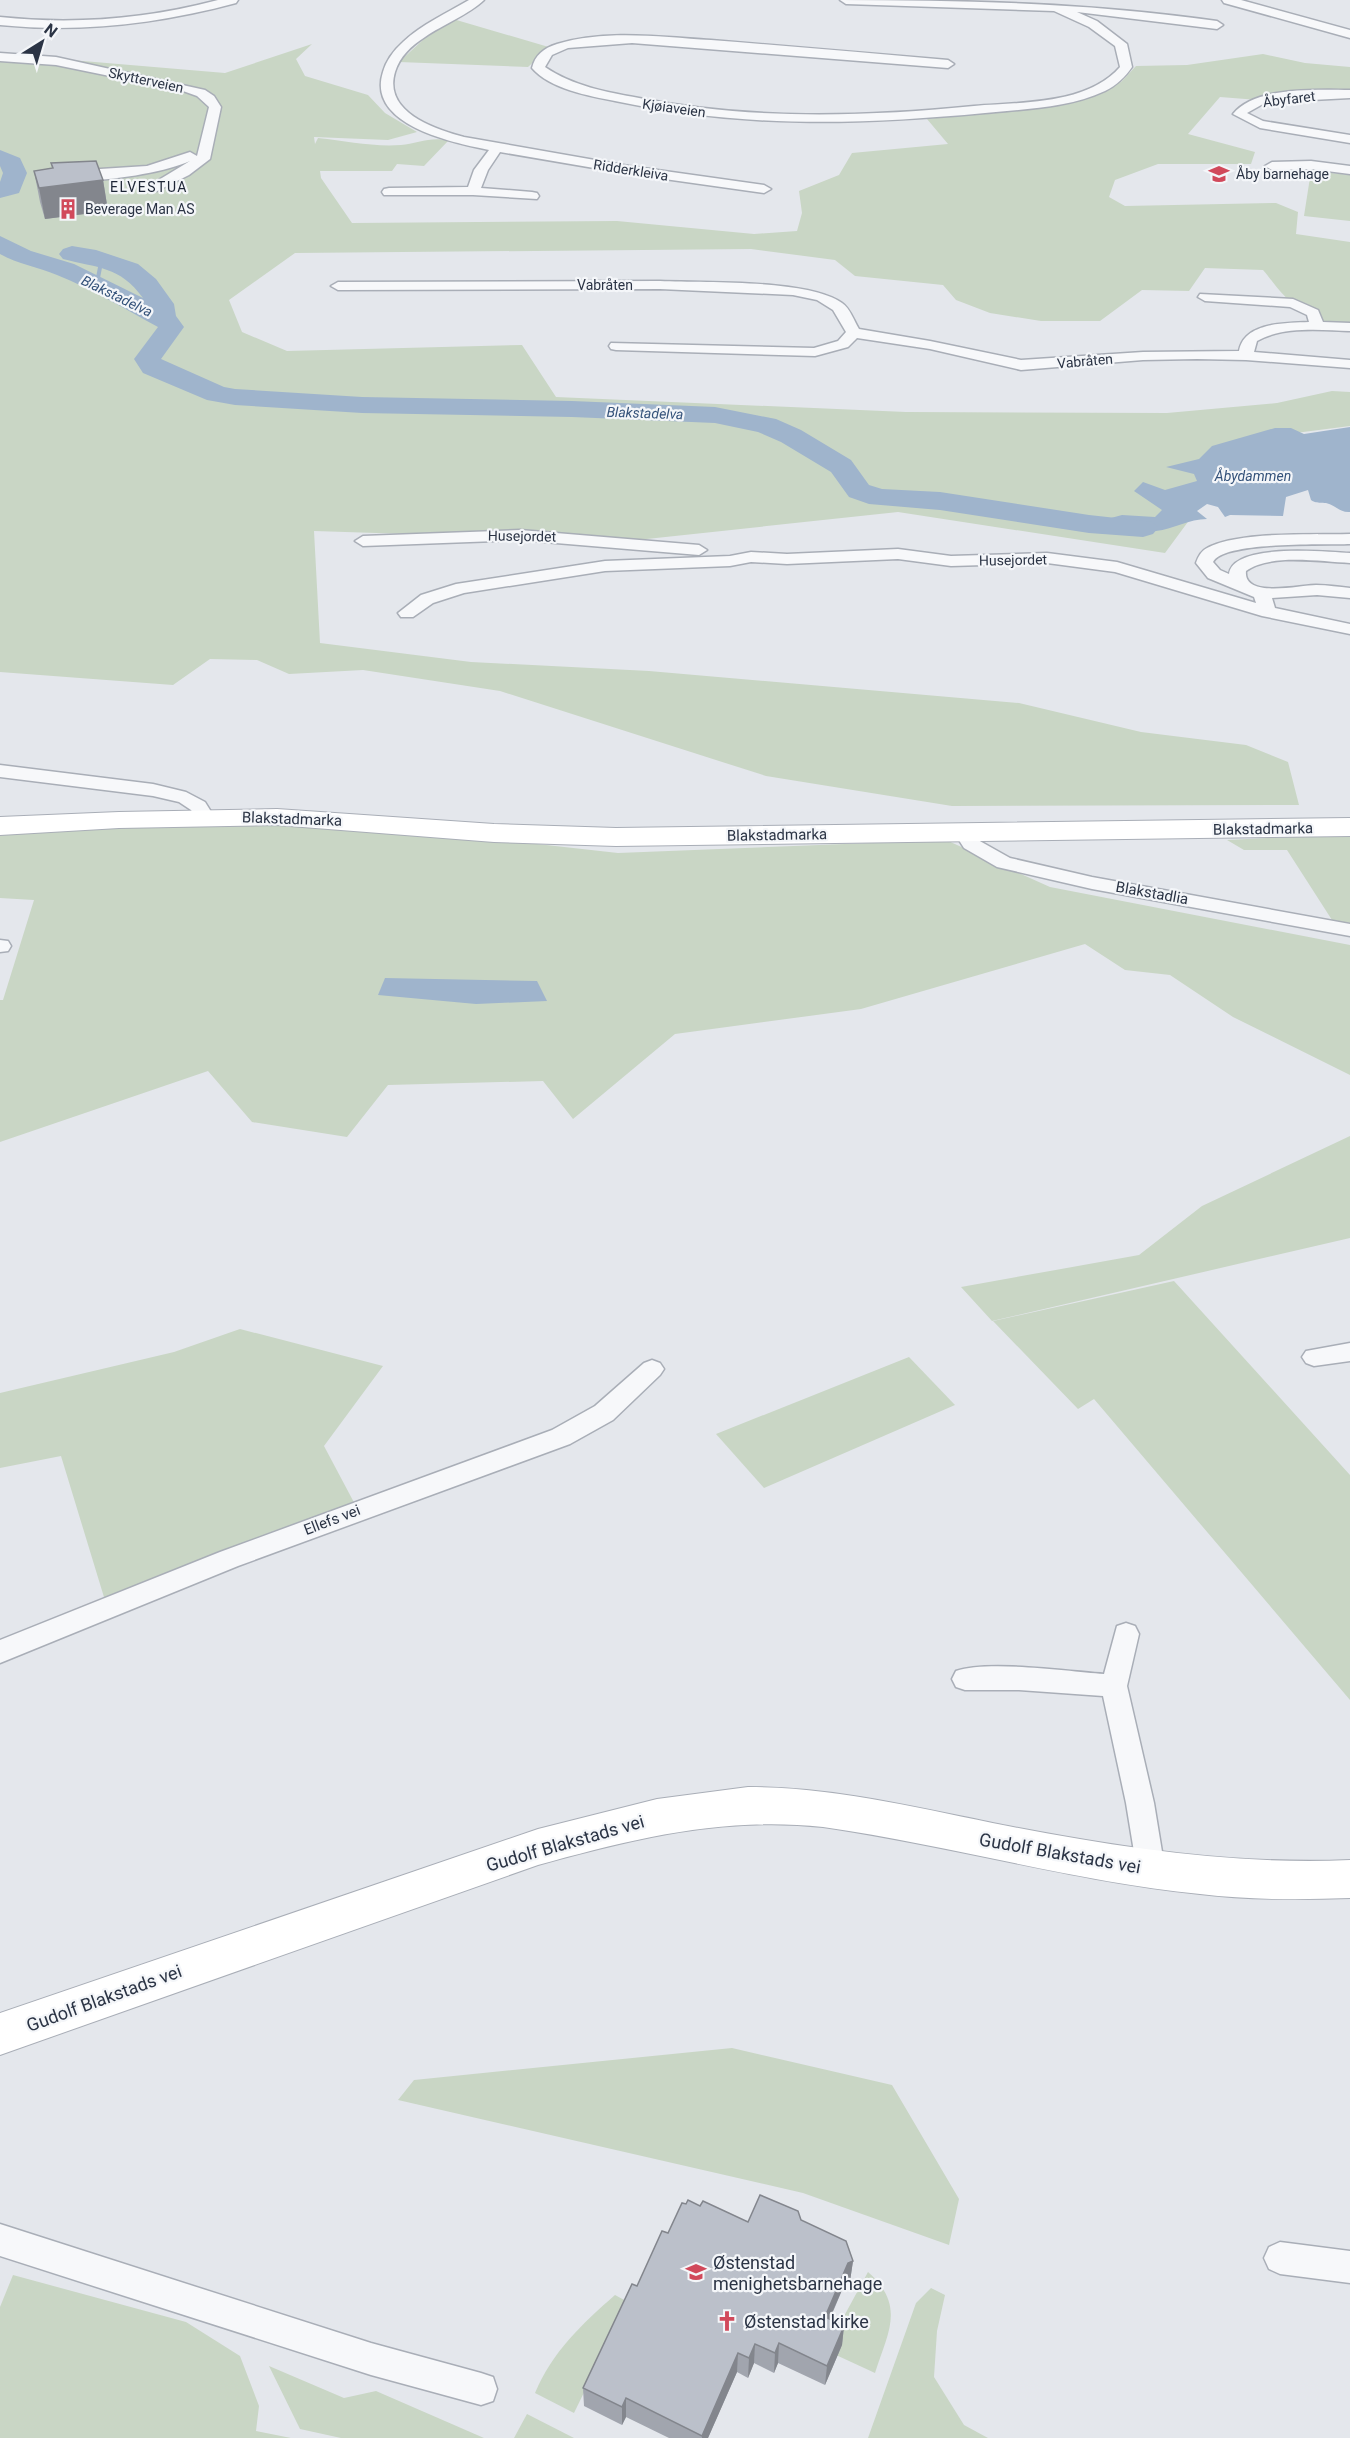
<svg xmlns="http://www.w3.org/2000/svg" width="1350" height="2438" font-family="Roboto,sans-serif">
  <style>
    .green { fill: #c9d6c5 }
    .water { fill: #9fb4cc }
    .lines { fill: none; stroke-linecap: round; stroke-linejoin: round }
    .stream { stroke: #9fb4cc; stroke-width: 4 }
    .river { fill: #9fb4cc; fill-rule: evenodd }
    .street-casing { stroke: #a9aeb7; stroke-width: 3 }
    .secondary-casing { stroke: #a9aeb7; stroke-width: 2 }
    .street { fill: #f7f8fa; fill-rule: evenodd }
    .secondary { fill: #fff; fill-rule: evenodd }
    .wall { fill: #a1a5ae }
    .shaded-wall { fill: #83868d }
    .building { fill: #bbc0ca; stroke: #83868d; stroke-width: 1.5 }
    .labels { text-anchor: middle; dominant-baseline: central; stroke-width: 4.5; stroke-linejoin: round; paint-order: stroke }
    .far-street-label { font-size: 14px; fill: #2b3445; stroke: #f4f6f9 }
    .far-poi-label { font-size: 14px; fill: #2b3445; stroke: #f4f6f9; text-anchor: start }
    .far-neighbourhood-label { font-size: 14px; letter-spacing: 1.5px; fill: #1d2536; stroke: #f4f6f9 }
    .far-water-label { font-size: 14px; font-style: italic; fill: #34527a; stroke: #f4f6f9 }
    .street-label { font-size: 15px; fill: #2b3445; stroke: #f4f6f9 }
    .near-street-label { font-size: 18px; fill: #2b3445; stroke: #f4f6f9 }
    .near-poi-label { font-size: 18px; fill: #2b3445; stroke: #f4f6f9; text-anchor: start }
  </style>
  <rect width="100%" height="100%" fill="#e4e7ec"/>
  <g class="green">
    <path d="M453,19l99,29 -9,5 -15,14 -129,-5 25,-23z"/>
    <path d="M312,44l-16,15 9,17 63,19 17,18 32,19 -29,8 -74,-3 1,7 3,-6c29,3 54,9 83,7 15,-1 32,-9 47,-4l-24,25 -27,-2 -5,7h-72l1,7 31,45 265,-2 137,13 43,-3 5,-18 -3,-22 40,-16 13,-22 96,-9 -21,-25 127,-14 67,-23 15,-16 51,-1 76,-11 42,9 45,4v25l-92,8 -38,-3 -32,37 67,18 -4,12h-93l-43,16 -6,17 16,9 151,-3 22,9 -2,22 54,8v82l-25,-1c-15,-26 -20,-11 -36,-23 -9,-7 -18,-21 -26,-30l-58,-2 -16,23 -47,-1 -42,31h-59l-51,-8 -34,-13 -13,-15 -88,-9 -20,-16 -84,-11 -456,4 -66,47 13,32 45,19 235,-6 34,52 350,15 261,1 110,-10 55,-12 18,1v34l-101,13 -84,114 -267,-41 -270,29 -314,-10 6,112 151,19 178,9 370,32 122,29 105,13 42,17 11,43 -347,1 -186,-30 -266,-85 -137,-21 -74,4 -32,-14 -47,-1 -37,26 -173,-13v-618l225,19z"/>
    <path d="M1311,171l39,4v46l-46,-5z"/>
    <path d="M175,821l199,5 244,27 328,-13 104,47 300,58v130l-117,-58 -63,-42 -45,-5 -40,-26 -224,65 -186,25 -102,85 -30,-38 -155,4 -41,52 -95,-15 -44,-51 -208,71v-142h3l31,-100 -34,-2v-68z"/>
    <path d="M1350,834v89l-18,-3 -45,-70h-43l-17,-10z"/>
    <path d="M1350,1136v102l-358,83 -31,-34 178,-32 63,-49z"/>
    <path d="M1174,1281l176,194v225l-256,-301 -16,10 -85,-88z"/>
    <path d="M240,1329l143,37 -59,80 34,64 -251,97 -46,-151 -61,12v-75l174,-41z"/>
    <path d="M909,1357l46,48 -191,83 -48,-54z"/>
    <path d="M732,2048l160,37 67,114 -10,46 -146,-52 -405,-93 16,-20z"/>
    <path d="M868,2272c38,34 20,60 7,101l-39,-18 -13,-18 10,-22 10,3z"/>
    <path d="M13,2275l173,47 54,34 19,50 -3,25 35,7h-291v-131z"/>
    <path d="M931,2288l14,7 -8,36 -3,46 30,48 24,13h-120l48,-135z"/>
    <path d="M615,2295l13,7 -54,111 -39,-20c17,-41 47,-69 80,-98z"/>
    <path d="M269,2366l75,32 32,-7 108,47h-143l-41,-9z"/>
    <path d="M527,2414l47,24h-60z"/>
  </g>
  <g class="water">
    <path d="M1350,427v85c-10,1 -15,-7 -24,-9 -7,-1 -9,1 -15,-3l-3,-10 -22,7 -3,19 -53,-1 -5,2 -7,-10 -11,-3 -10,7 10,8c-18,0 -33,10 -51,12 -23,3 -54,2 -74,-12l18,2 22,-6 33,2 7,-7 -28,-19 9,-9 22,8 32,-9 -3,-7 -28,-7 33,-8 13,-13 63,-18h16l13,6z"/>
    <path d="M385,978l152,3 10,20 -71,3 -98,-9z"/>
  </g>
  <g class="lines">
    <path class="stream" d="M97,283l5,-26"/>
    <g class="river">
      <path d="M0,150l20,8 7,15 -8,20 -19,5v-16l3,-9 -3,-7z"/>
      <path d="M0,236l31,15 43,13 69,34c-23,-32 -46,-30 -80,-39l-4,-5 4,-5 9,-3 24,4 42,14 18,15 18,25 2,12 8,11 -23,32 63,28 11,2 127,8 210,4 143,6 61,12 25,11 50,30 18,25 13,4 58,3 149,23 64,7 5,6 -5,6 -10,3 -54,-4 -149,-23 -71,-6 -20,-7 -18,-25 -50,-30 -23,-10 -43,-9 -143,-6 -210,-4 -127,-8 -28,-5 -64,-27 -9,-14 24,-32c-33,-18 -66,-38 -101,-52 -19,-8 -39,-11 -57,-21z"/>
    </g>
    <g class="street-casing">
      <g id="street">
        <path d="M218,0h20l-2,3c-78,21 -155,30 -236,22v-8c74,8 146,2 218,-17z"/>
        <path d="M469,0h15c-14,14 -42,25 -59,37 -14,9 -25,19 -30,35 -12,40 39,57 69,65l165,29 135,19 7,4 -7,4 -135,-19 -129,-22 -12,18 -7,18 51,4 5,1 2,3 -2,3 -64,-4h-89l-2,-3 2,-3 5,-1 79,-1 6,-17 15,-20c-36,-7 -123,-25 -106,-78 3,-11 11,-22 20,-30 19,-18 44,-29 66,-42z"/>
        <path d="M840,0c127,0 251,3 377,21l6,4 -6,4 -140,-17 20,9 30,23 5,23c-7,10 -15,18 -27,24 -36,17 -80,18 -120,22 -126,12 -245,15 -370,-12 -26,-5 -65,-12 -83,-33 3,-13 12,-20 25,-24 48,-15 105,-7 154,-4 79,6 158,13 237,20l6,4 -6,4 -316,-25 -64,5 -16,7 -7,12c28,19 61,25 94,31 111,22 223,19 335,8 46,-4 113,-1 146,-39l-5,-21 -26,-19 -35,-16 -208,-7z"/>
        <path d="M1222,0h19l109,30v8l-126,-35z"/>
        <path d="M0,53l56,4 149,33 9,6 7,11 -11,52 -21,16 -32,16 -5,-1 -2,-3 2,-3 38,-23c-26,12 -98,24 -126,17l-2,-3 2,-3 5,-1 78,-5 43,-14 7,4 12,-49 -12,-11 -14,-5 -127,-26 -56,-4z"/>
        <path d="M1350,90v8l-76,4 -11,2 -16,9 16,8 87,14v8l-90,-15 -27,-14c22,-28 84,-24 117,-24z"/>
        <path d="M1311,161l39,5v8l-39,-5 -39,1 -7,-4 7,-4z"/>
        <path d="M660,281c44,2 149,-2 182,22 8,5 12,18 17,26l71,12 91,19 122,-8 96,-1c5,-29 46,-28 70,-29l-2,-7 -17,-8 -85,-6 -7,-4 2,-3 93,5 25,11 5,12 27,1v8c-29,-1 -67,-5 -93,10l-3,11 96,8v8l-104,-8 -49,-1 -54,1 -122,10 -91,-21 -73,-11 -9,9 -33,9 -199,-6 -5,-1 -2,-3 2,-3 203,5 24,-7 8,-9 -13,-22 -16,-10 -24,-5 -133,-6 -322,1 -7,-4 7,-4z"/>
        <path d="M520,530l179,15 8,5 -8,5 -179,-15 -157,6 -8,-5 8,-5z"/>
        <path d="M1350,534v10c-24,1 -127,-3 -137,18l7,8 9,4c4,-32 98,-22 121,-21v10c-28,-1 -80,-10 -104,8 -3,28 54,14 70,14 12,0 23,2 34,3v10l-33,-3 -45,3 3,10 75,16v10l-88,-18 -147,-44 -68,-9 -96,3 -53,-7 -111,5 -36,-2 -21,4 -125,5 -141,22 -31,10 -20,14h-12l-3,-4 23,-18 35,-11 149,-23 125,-5 21,-4 36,2 111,-5 53,7 96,-3 70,9 139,41 -2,-6 -46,-19 -12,-15c2,-6 5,-12 11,-15 31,-17 106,-13 143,-14z"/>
        <path d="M0,765l153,19 33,8 19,10 10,16 -2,4h-14l-8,-12 -12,-8 -26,-6 -153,-19z"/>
        <path d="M965,828l7,2 6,10 32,18 82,19 258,47v12l-258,-47 -95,-22 -33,-19 -9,-14 3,-4z"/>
        <path d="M0,940l8,1 3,5 -3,5 -8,1z"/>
        <path d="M1350,1343v18l-36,5 -8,-3 -4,-6 4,-6z"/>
        <path d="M652,1360l8,3 4,6 -4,6 -47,45 -43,24 -332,122 -238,97v-23l220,-88 332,-122 43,-24 49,-43z"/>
        <path d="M1126,1623l9,3 4,8 -12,52 27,117 11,67 -4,9 -10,4 -10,-4 -4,-9 -11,-67 -23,-107 -84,-6h-54l-9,-3 -4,-8 4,-8c31,-11 111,0 148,3l13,-48z"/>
        <path d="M0,2224l371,119 110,30 12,4 4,12 -4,12 -12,4 -110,-30 -371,-119z"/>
        <path d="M1280,2242l70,9v32l-70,-9 -11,-5 -5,-11 5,-11z"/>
      </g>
    </g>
    <g class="secondary-casing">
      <g id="secondary">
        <path d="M277,809l217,15 122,4 734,-10v18l-734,10 -122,-4 -217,-17 -158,3 -119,7v-18l119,-5z"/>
        <path d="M748,1787c89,0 174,22 260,39 114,22 226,39 342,34v38c-50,2 -100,2 -150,-4 -127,-13 -251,-49 -377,-67 -99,-11 -191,12 -285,38l-538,190v-42l538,-184 119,-30z"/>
      </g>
    </g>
    <use href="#street" class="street"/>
    <use href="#secondary" class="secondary"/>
  </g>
  <g class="wall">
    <path d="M51,163l52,17 5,31 -63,8 -5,-17 -6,-31 18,-3z"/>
    <path d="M686,2204l14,2 48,16 53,-2 52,41 -3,20 -5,2 -15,36 14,7 -2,19 -17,40 -47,-22 -4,10 -20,-10 -6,15 -11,-6 -29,66h-39l-43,-21 -4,8 -38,-19 -1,-18 54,-102z"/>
  </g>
  <g class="shaded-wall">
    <path d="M103,180l5,31 -63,8 -6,-31z"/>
    <path d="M853,2261l-3,20 -5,2 -23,53 3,-19 23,-54z"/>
    <path d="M844,2326l-2,19 -17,40 2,-19z"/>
    <path d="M779,2343l-1,20 -4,10 1,-20z"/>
    <path d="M755,2344l-1,19 -6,15 1,-20z"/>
    <path d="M738,2353l-1,19 -29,66h-6v-2z"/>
    <path d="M626,2398v19l-4,8v-18z"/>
  </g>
  <g class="building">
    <path d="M96,161l7,19 -64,8 -5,-17 19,-3 -2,-5z"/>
    <path d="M760,2195l38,16 3,9 45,21 7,20 -5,2 -23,54 19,9 -17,40 -48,-23 -4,10 -20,-9 -6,14 -11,-5 -36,83 -76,-38 -4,9 -39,-19 49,-104 5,2 25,-55 6,2 14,-30 4,1 2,-4 12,6 3,-5 45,21z"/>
  </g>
  <defs>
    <g id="school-bare" transform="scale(1.62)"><path d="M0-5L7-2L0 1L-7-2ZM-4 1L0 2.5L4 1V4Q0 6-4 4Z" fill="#d1495b" stroke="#f4f6f9" stroke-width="2.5" paint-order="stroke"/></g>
    <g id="building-bare" transform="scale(1.62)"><path d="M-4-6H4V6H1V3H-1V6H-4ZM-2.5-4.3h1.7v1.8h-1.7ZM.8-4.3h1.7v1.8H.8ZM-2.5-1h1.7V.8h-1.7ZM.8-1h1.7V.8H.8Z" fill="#d1495b" stroke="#f4f6f9" stroke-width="2.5" paint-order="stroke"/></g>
    <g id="church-bare" transform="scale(1.62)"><path d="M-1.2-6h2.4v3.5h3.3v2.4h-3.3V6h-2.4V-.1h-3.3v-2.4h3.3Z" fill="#d1495b" stroke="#f4f6f9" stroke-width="2.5" paint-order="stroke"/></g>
  </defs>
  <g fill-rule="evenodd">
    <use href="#school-bare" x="1219" y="174"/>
    <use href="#building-bare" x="68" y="209"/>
    <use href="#school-bare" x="696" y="2272"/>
    <use href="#church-bare" x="727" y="2321"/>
  </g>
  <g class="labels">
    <g class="far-street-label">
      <text transform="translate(146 80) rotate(12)">Skytterveien</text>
      <text transform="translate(1289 99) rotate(-7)">Åbyfaret</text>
      <text transform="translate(674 108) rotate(8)">Kjøiaveien</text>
      <text transform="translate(631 170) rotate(9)">Ridderkleiva</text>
      <text x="605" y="285">Vabråten</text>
      <text transform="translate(1085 361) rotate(-5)">Vabråten</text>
      <text transform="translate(522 536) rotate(1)">Husejordet</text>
      <text transform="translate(1013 560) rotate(-1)">Husejordet</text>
    </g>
    <g class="far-poi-label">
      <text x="1236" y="174">Åby barnehage</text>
      <text x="85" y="209">Beverage Man AS</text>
    </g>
    <g class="far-neighbourhood-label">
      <text x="149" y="187">ELVESTUA</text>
    </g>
    <g class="far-water-label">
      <text transform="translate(117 296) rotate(26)">Blakstadelva</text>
      <text transform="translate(645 413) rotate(2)">Blakstadelva</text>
      <text x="1253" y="476">Åbydammen</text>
    </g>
    <g class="street-label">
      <text transform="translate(292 819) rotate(2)">Blakstadmarka</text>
      <text transform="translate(1263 829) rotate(-1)">Blakstadmarka</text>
      <text transform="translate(777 835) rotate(-1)">Blakstadmarka</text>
      <text transform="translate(1152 893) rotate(10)">Blakstadlia</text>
      <text transform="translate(332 1520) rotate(-21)">Ellefs vei</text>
    </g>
    <g class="near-street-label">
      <text transform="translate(565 1843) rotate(-16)">Gudolf Blakstads vei</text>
      <text transform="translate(1060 1853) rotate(10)">Gudolf Blakstads vei</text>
      <text transform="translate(104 1998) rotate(-20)">Gudolf Blakstads vei</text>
    </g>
    <g class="near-poi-label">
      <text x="713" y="2262">Østenstad<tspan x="713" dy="21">menighetsbarnehage</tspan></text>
      <text x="744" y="2321">Østenstad kirke</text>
    </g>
  </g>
  <g transform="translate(42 42) rotate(37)" stroke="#f4f6f9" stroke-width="4.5" paint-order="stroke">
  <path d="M0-4.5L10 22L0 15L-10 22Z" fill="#2b3445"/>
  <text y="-9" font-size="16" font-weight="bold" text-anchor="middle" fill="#2b3445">N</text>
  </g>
</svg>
